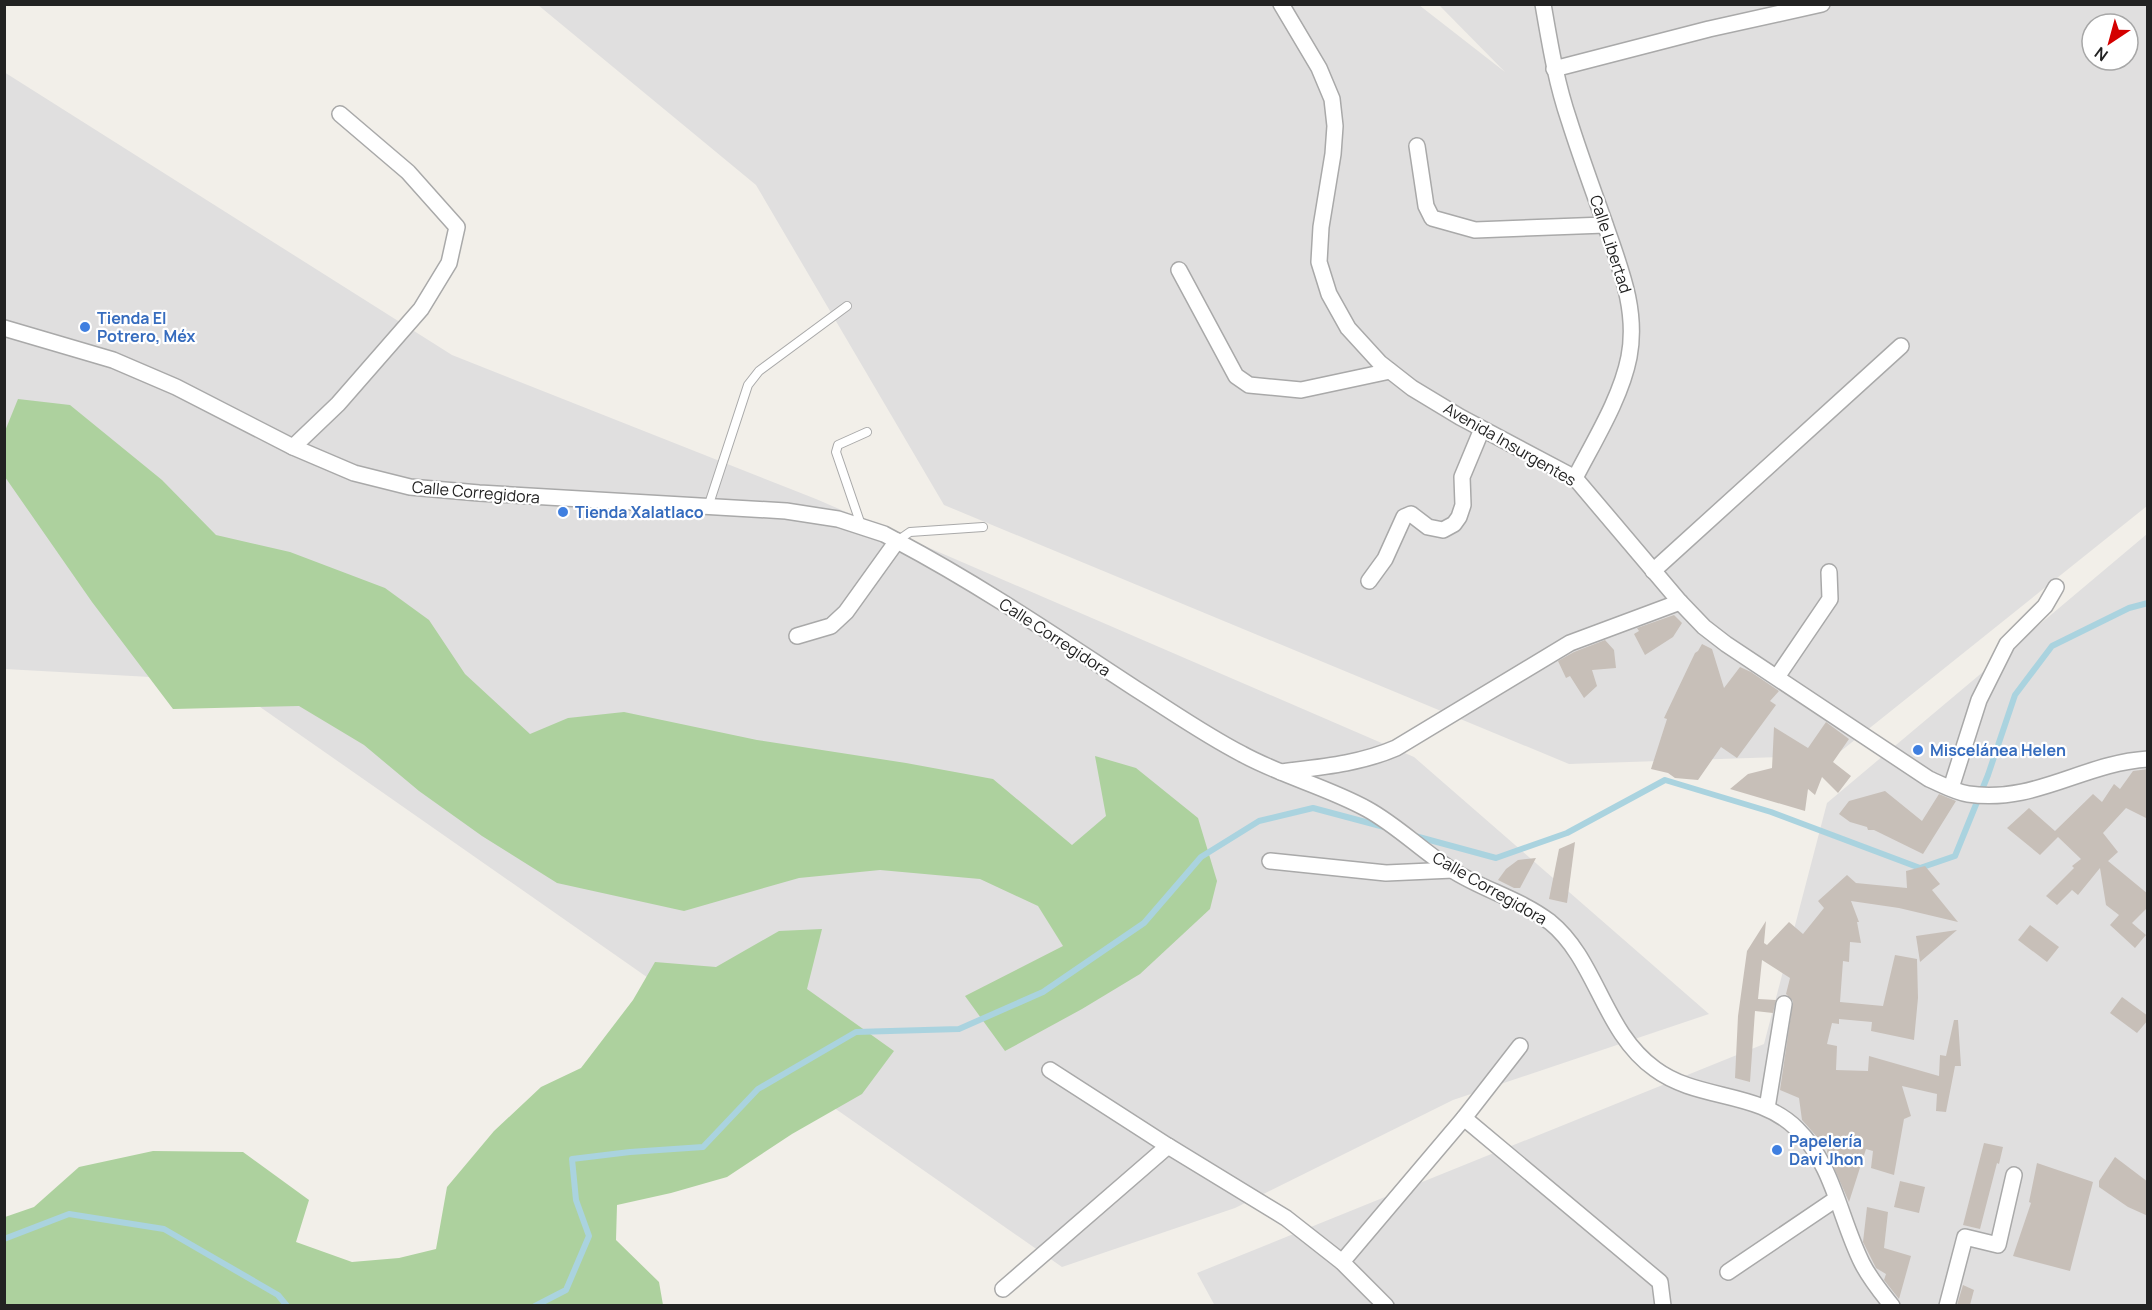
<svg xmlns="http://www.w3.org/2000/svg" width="2152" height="1310" font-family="Manrope,sans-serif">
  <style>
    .residential { fill: #e0dfdf; fill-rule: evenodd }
    .forest { fill: #add19e }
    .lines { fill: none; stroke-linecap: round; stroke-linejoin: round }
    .stream { stroke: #aad3df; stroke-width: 6 }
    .building { fill: #c7bfb8 }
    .lane-casing { stroke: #a9a9a9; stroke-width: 10 }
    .street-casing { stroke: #a9a9a9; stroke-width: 18 }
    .lane { stroke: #fff; stroke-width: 8 }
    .street { stroke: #fff; stroke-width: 15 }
    .shop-dot { fill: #3f7fe0; stroke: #fff; stroke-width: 2 }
    .labels { text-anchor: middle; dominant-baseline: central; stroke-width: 4.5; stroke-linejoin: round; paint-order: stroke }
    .street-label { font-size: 16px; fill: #222; stroke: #fff }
    .shop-label { font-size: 16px; font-weight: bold; fill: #366cbe; stroke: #fff; text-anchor: start }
  </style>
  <rect width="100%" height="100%" fill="#f2efe9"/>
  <g class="residential">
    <path d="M538,5h881l86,67 -66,-67h708v501l-311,249 -267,9 -625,-259 -188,-320zM2092,24h36v36h-36z"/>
    <path d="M4,72l448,283 364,144 598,258 295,257 -256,86 -218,108 -173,59 -839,-586 -218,-12z"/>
    <path d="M2147,534v771l-932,1 -18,-33 567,-229 63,-241z"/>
  </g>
  <g class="forest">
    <path d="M18,399l52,6 92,75 54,55 74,17 95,36 44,32 36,54 65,60 38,-16 56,-6 133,28 149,23 87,16 79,66 34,-29 -11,-60 41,12 62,50 19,63 -7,28 -70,65 -58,35 -77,42 -40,-55 98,-50 -25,-40 -58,-27 -100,-9 -81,8 -115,33 -127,-28 -75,-47 -63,-45 -55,-46 -65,-39 -126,3 -81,-107 -87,-125v-46z"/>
    <path d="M822,929l-15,60 87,62 -32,43 -70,40 -65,43 -56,16 -54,12 -1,35 43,42 4,23h-658v-88l29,-10 45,-40 74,-16 90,1 66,48 -13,42 56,20 47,-4 37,-9 11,-62 47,-56 47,-44 40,-19 52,-68 22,-38 61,5 63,-36z"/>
  </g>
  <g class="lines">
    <g class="stream">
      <path d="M1415,836l81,22 71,-25 98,-53 106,32 149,56 35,-12 33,-81 27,-80 37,-49 77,-38 19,-5"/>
      <path d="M4,1239l65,-25 95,15 114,66 9,11"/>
      <path d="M535,1306l31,-16 23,-54 -13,-36 -4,-41 58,-7 73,-5 55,-58 98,-57 103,-3 84,-37 101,-69 57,-66 58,-36 54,-13 75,20"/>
    </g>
  </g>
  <g class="building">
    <path d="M1674,615l8,8 -9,14 -28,18 -11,-21 5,-3 -2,-3z"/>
    <path d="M1605,640l9,10 2,18 -24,2 5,16 -13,12 -14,-22 -4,2 -8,-17 16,-9z"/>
    <path d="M1702,644l10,5 12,39 16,-21 11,5 28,19 -9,10 6,4 -39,53 -16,-11 -23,33 -23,-2 -7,-5 -17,-4 16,-50 -3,-1 31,-65 3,-2z"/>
    <path d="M1826,722l23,17 -16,23 18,14 -13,17 -16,-16 -7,18 -7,-6 -3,22 -75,-22 18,-15 24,-6 2,-41 34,21z"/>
    <path d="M2148,769v50l-22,-11 -23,25 15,19 -10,9 40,33v13l-16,16 14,12 -11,13 -25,-23 9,-10 -13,-10 -6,-37 -22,27 -6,-5 -15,15 -11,-9 28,-28 -2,-2 9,-7 -23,-22 -18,18 -33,-27 22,-20 26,23 38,-37 9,8 12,-18 6,5 13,-18z"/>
    <path d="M1885,791l37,30 17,-27 17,7 -33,53 -49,-24h-6l-1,-3 -17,-5 -11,-8 10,-13z"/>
    <path d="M1575,842l-8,61 -18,-4 10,-50z"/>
    <path d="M1536,858l-16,30h-6l-16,-8 8,-11 12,-9z"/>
    <path d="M1925,866l15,18 -8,6 26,32 -59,-14 -48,-7 8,21h-2l4,21 -11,-1 -1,20 -6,-1 -3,41 43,4 12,-51 22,4 1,39 -4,42 -43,-9 1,-9 -33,-3v5l-7,-1 -5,21 10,2 -1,24 32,1 1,-15 70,20 1,-21 6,1 8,-36h4l3,46h-6l-9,46 -10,-1 1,-17 -35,-8 9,30 -7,3 -10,56 -23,-7 2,-17 -7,-2 -17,53 -22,-50 1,-6 -10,-8 -16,-18 -3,-22 -19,-8 13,-89 -7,-7 4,-16 -28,-18 -4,39 18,1 -3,13 -18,-2 -5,71 -15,-4 3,-62 9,-65 19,-30 -2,22 3,2 22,-23 14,12 21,-26 -6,-7 29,-26 9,8 51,5 -1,-17z"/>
    <path d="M2030,925l29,22 -12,15 -29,-22z"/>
    <path d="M1957,930l-37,32 -4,-26z"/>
    <path d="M2122,997l26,19v4l-11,13 -27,-20z"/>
    <path d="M1984,1143l19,4 -4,17 -2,-1 -17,66 -17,-4z"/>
    <path d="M2115,1157l33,25v34l-20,-9 -29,-20v-6z"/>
    <path d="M2037,1163l56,19 -23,89 -57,-15 18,-53 -2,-1z"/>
    <path d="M1900,1181l25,6 -6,26 -25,-6z"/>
    <path d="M1867,1207l21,5 -4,36 27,8 -12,43 -15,-19 2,-6 -10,-6 -13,-26z"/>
    <path d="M1963,1285l11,5 -4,15h-13z"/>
  </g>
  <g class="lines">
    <g class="lane-casing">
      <g id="lane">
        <path d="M708,507l40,-122 11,-14 88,-65"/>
        <path d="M861,525l-25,-73 2,-7 29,-13"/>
        <path d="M897,541l13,-9 73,-5"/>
      </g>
    </g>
    <g class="street-casing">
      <g id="street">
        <path d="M1281,4l38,64 13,31 3,27 -2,28 -12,73 -2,35 10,32 19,34 32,35 32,25 48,29 115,61 105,124 24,25 22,17 203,135c12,5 26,13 39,15 67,10 115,-31 180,-35"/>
        <path d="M1543,4c7,40 13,78 26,116 11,35 24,70 36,104 15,44 33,86 24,133 -8,41 -35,84 -54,121"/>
        <path d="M1554,69l155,-40 113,-25"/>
        <path d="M1417,146l9,60 6,12 43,12 130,-5"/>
        <path d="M1179,270l57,106 13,9 52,5 89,-19"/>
        <path d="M4,328l109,32 63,27 117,60 61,26 56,14 69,6 307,18 52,8 46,15 13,7c83,44 161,97 239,148 35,22 69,46 106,65 40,22 85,33 125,55 31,17 55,42 85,61 31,20 68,29 98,52 47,38 53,110 105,147 43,32 103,21 142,60 36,35 43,90 65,134 8,16 19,29 30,43"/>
        <path d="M293,447l45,-43 83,-95 28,-46 8,-36 -49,-55 -68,-58"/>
        <path d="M1653,571l248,-225"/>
        <path d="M1369,581l16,-22 19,-42 7,-3 17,13 15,3 11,-6 5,-7 4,-12 -1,-28 20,-48"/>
        <path d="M797,636l34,-10 15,-14 51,-71"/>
        <path d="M1777,677l53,-78 -1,-27"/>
        <path d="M1281,772c40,-5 78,-8 115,-24l174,-105 110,-41"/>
        <path d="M1951,788l28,-88 28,-56 38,-38 11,-19"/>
        <path d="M1270,861l116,12 67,-3"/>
        <path d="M1050,1070l118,76 118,72 56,44 44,44"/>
        <path d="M1767,1108l17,-104"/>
        <path d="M1464,1118l196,164 3,24"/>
        <path d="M1342,1262l122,-144 56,-72"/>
        <path d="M1728,1272l108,-73"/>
        <path d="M1003,1289l165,-143"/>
        <path d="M1947,1306l18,-69 33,8 16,-70"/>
      </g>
    </g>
    <use href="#lane" class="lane"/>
    <use href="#street" class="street"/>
  </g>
  <g class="shop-dot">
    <circle cx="85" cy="327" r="6"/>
    <circle cx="563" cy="512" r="6"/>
    <circle cx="1918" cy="750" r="6"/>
    <circle cx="1777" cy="1150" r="6"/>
  </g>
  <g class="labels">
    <g class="street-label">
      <text transform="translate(1611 244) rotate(72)">Calle Libertad</text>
      <text transform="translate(1510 444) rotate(30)">Avenida Insurgentes</text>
      <text transform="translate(476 492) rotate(5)">Calle Corregidora</text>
      <text transform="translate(1055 637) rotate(33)">Calle Corregidora</text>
      <text transform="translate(1490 888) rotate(30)">Calle Corregidora</text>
    </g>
    <g class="shop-label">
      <text x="97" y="318">Tienda El<tspan x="97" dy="18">Potrero, Méx</tspan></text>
      <text x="575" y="512">Tienda Xalatlaco</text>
      <text x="1930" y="750">Miscelánea Helen</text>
      <text x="1789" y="1141">Papelería<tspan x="1789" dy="18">Davi Jhon</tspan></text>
    </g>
  </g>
  <rect width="2152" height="1310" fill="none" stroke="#222222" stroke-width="12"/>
  <g transform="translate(2110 42) rotate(216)"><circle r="28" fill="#ffffff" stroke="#a7a7a7" stroke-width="1.5"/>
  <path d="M0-4.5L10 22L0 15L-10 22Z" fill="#d40000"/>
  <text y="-9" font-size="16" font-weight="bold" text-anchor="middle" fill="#222222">N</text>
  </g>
</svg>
